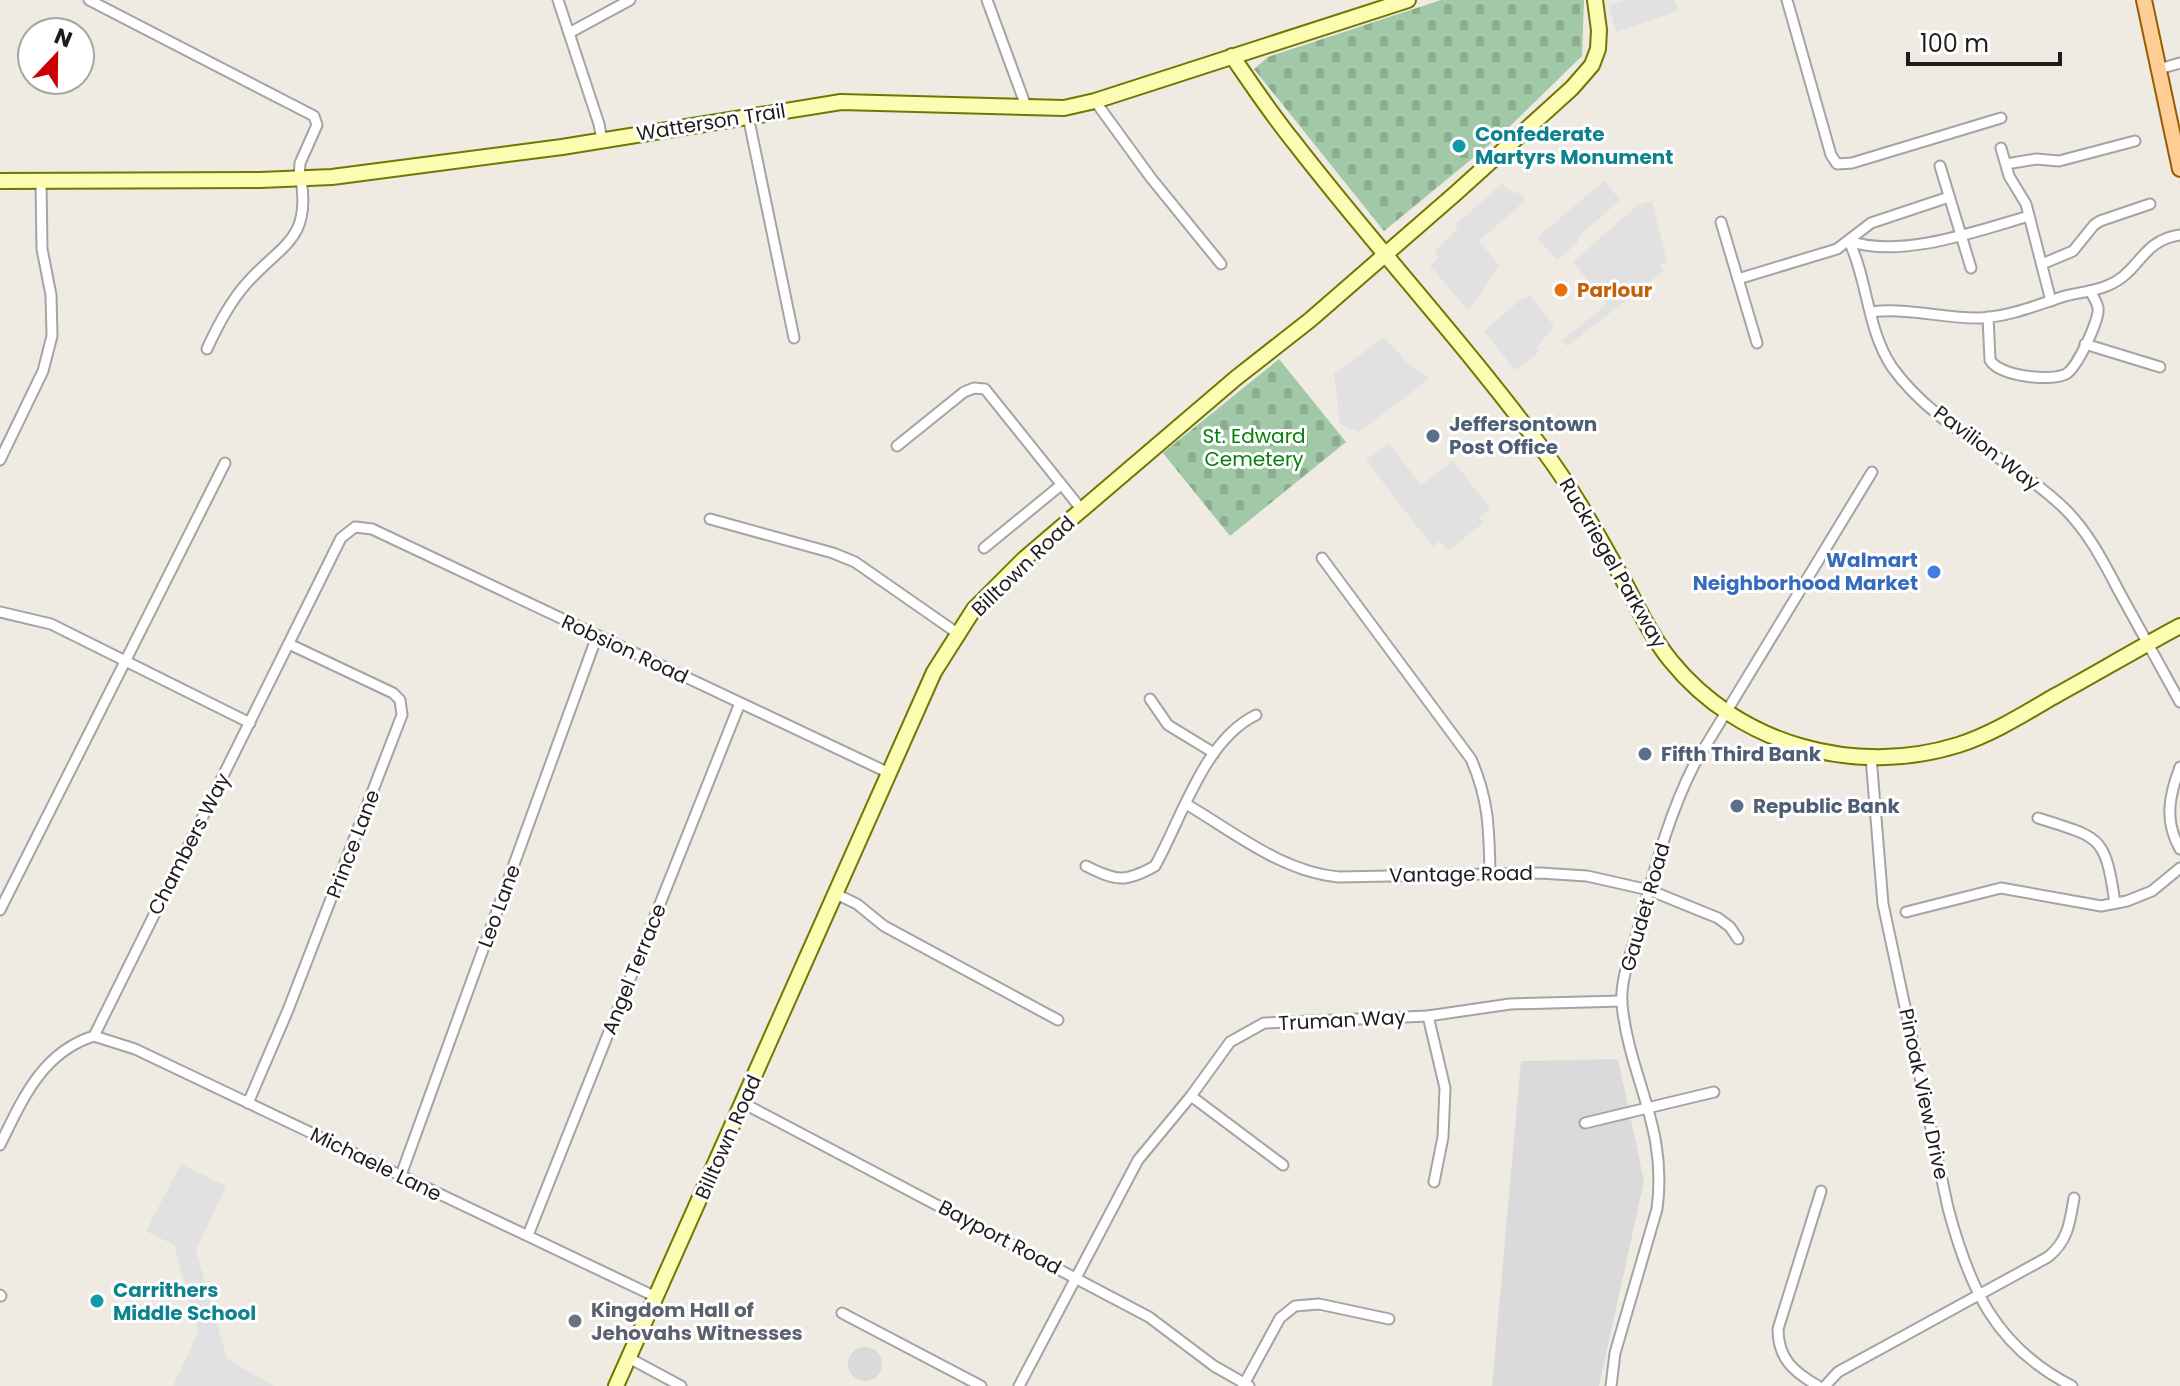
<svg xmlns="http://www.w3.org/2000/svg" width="2180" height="1386" font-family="Poppins,sans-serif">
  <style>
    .residential { fill: #dbdada }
    .cemetery { fill: url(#cemetery-stones) }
    .parking { fill: #e1e1e1 }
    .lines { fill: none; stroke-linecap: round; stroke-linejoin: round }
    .street-casing { stroke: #a4a4a4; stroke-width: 13 }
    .secondary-casing { stroke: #707800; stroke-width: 18 }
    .primary-casing { stroke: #965f00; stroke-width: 18 }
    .street { stroke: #fff; stroke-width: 9 }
    .secondary { stroke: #fcfdb3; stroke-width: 14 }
    .primary { stroke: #ffce97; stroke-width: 14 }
    .culture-dot { fill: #0f9aa8; stroke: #fff; stroke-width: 3 }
    .food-dot { fill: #e8710a; stroke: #fff; stroke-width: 3 }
    .service-dot { fill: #5c6f8a; stroke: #fff; stroke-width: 3 }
    .shop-dot { fill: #3f7fe0; stroke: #fff; stroke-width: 3 }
    .worship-dot { fill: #6b7280; stroke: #fff; stroke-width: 3 }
    .labels { text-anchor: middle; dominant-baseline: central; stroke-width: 6; stroke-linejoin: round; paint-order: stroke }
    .street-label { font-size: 20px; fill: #1d1d1d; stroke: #fff }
    .culture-label { font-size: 20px; font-weight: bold; fill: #0d838f; stroke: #fff; text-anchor: start }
    .food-label { font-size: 20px; font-weight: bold; fill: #c56008; stroke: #fff; text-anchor: start }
    .service-label { font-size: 20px; font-weight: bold; fill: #4e5e75; stroke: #fff; text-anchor: start }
    .park-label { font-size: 20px; fill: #05810b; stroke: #fff }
    .shop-label { font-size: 20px; font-weight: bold; fill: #366cbe; stroke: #fff; text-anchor: end }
    .worship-label { font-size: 20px; font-weight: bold; fill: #5b616d; stroke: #fff; text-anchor: start }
  </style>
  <defs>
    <pattern id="cemetery-stones" width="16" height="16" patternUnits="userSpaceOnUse" patternTransform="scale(2)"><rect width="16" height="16" fill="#a2c9a7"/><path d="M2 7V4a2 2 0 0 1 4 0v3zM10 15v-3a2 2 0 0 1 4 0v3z" fill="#8bac8f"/></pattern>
  </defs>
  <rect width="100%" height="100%" fill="#efeae2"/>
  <g class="residential">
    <path d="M1618,1059l26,122 -45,205h-107l29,-325z"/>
    <circle cx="865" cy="1364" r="17"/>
  </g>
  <g class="cemetery">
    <path d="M1441,0h143l-2,56 -81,79 -117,96 -130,-162 14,-12z"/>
    <path d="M1279,359l67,83 -116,94 -67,-83z"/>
  </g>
  <g class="parking">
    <path d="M1626,0h48l4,11 -62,21 -7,-27z"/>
    <path d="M1604,181l16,19 -41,36 -2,7 -20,17 -20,-22z"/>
    <path d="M1502,184l6,6 13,4 5,6 -47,41 20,24 -25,39 -7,5 -37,-43 9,-9 -4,-6 23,-22 -3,-4z"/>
    <path d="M1652,201l15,60 -7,4 4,6 -97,75 -5,-5 45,-37 -34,-42 65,-57z"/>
    <path d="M1530,296l24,30 -18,23 3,3 -24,18 -31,-39 37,-32z"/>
    <path d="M1384,337l26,29 20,12 -71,54 -19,-7 -6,-51z"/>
    <path d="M1388,443l33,42 32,-24 37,47 -11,9 4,6 -35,28 -8,-10 -7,6 -67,-87z"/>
    <path d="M181,1164l45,22 -30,64 31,109 47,27h-101l25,-53 -24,-88 -28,-14z"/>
  </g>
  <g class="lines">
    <g class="street-casing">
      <g id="street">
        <path d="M89,0l225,116 3,9 -17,38 -1,16"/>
        <path d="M558,0l41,124 3,16"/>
        <path d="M987,0l40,109"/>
        <path d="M1787,0l44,155 6,9 15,-1 149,-45"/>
        <path d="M569,33l61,-33"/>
        <path d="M2159,69l21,-6"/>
        <path d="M1095,101l56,77 70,86"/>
        <path d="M748,116l46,222"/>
        <path d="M2001,148l8,28 17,28 25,97"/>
        <path d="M2006,164l30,-5 23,2 76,-20"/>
        <path d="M1940,166l31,102"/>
        <path d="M1721,222l36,121"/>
        <path d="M1849,241c19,40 18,89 43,126 43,61 120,91 173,142 25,25 40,56 56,86 20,36 39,71 59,107"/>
        <path d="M1849,241c52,18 128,-10 180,-25"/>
        <path d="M2042,264l31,-13 21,-26 6,-4 50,-17"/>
        <path d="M1738,279l99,-30 34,-26 78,-26"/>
        <path d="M1871,312c38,-5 73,7 110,6 30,-2 56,-13 84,-22 11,-3 24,-4 36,-8 40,-12 37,-47 79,-53"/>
        <path d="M1988,317l2,43c9,16 60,22 76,14 11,-6 34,-55 32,-66 -1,-6 -5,-12 -8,-17"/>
        <path d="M2085,344l75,23"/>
        <path d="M207,349c10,-22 23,-47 39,-65 35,-40 65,-43 55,-105"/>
        <path d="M897,446l67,-54 10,-4 11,1 97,121"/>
        <path d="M0,460l43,-89 9,-35 -1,-41 -9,-46 -1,-68"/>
        <path d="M710,519l123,34 22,9 102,71"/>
        <path d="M984,548l77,-63"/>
        <path d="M1322,558l149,201c18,41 18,71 19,114"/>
        <path d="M0,612l51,12 199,99"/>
        <path d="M1150,699l18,26 46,28"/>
        <path d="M1871,757l12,147 65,304c21,79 47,139 124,178"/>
        <path d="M2180,767c-11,29 -16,54 0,82"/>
        <path d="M1186,804c48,28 96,68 153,73l201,-4 47,3 62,14 69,28 12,9 8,12"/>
        <path d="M2038,818c63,20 67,17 77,85"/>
        <path d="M1086,866c30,15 39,17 69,0 27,-48 49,-126 101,-151"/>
        <path d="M836,894l21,10 27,22 174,94"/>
        <path d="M0,910l225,-447"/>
        <path d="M1906,912l95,-24 100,18 26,-5 25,-10 28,-23"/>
        <path d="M1428,1016l17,72 -2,49 -9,45"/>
        <path d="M94,1036l41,13 521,248"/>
        <path d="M1191,1096l92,69"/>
        <path d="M248,1103l40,-93 114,-295 -2,-15 -7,-7 -104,-49"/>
        <path d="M743,1103l406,214 65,49 35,20"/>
        <path d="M1585,1123l129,-31"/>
        <path d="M0,1145c22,-45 42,-93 94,-109l247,-498 14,-11 17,2 517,244"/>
        <path d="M401,1175l196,-539"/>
        <path d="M528,1235l212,-532"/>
        <path d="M0,1295l1,1"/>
        <path d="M842,1313l139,73"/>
        <path d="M629,1358l52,28"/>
        <path d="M1019,1386l119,-226 53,-64 39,-54 34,-19 164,-7 82,-12 112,-3"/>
        <path d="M1243,1386l37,-68 15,-12 24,-2 70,15"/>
        <path d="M1611,1386l4,-33 42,-144c11,-82 -27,-129 -35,-204 -2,-24 8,-49 15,-72 16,-57 30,-115 57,-168l178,-293"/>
        <path d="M1818,1386c-24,-14 -40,-27 -40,-57l43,-138"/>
        <path d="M1825,1386l13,-14 210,-115c20,-16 22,-35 26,-59"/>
      </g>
    </g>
    <g class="secondary-casing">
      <g id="secondary">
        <path d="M1232,56c20,29 40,59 62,86 81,105 171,202 250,309 32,43 57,90 83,136 13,25 26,52 44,74 68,84 184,116 287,84 34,-11 64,-30 95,-48 42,-23 84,-48 127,-71"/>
        <path d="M0,181l260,-1 72,-3 230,-30 279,-45 223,6 31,-7 313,-101"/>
        <path d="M616,1386l318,-714 40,-63 50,-50 212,-181 74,-58 146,-127 116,-105 20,-23 6,-16 1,-19 -4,-30"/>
      </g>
    </g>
    <g class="primary-casing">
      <path id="primary" d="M2144,0l36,169"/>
    </g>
    <use href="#street" class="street"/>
    <use href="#secondary" class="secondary"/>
    <use href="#primary" class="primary"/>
  </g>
  <g class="culture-dot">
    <circle cx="1459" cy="146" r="8"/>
    <circle cx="97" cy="1301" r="8"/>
  </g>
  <circle class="food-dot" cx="1561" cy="290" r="8"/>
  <g class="service-dot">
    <circle cx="1433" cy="436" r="8"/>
    <circle cx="1645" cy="754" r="8"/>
    <circle cx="1737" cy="806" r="8"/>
  </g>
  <circle class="shop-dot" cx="1934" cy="572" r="8"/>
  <circle class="worship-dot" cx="575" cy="1321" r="8"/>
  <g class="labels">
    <g class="street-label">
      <text transform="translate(711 122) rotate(-9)">Watterson Trail</text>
      <text transform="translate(1987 448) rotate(37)">Pavilion Way</text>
      <text transform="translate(1613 563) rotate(60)">Ruckriegel Parkway</text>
      <text transform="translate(1023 566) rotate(-44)">Billtown Road</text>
      <text transform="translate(625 649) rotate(25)">Robsion Road</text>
      <text transform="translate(189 844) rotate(-63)">Chambers Way</text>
      <text transform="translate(353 844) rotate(-69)">Prince Lane</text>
      <text transform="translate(1461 874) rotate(-1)">Vantage Road</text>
      <text transform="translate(499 906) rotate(-70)">Leo Lane</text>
      <text transform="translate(1645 907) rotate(-74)">Gaudet Road</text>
      <text transform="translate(634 969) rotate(-68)">Angel Terrace</text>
      <text transform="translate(1342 1020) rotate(-3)">Truman Way</text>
      <text transform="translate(1924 1094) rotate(78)">Pinoak View Drive</text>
      <text transform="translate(728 1137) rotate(-66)">Billtown Road</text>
      <text transform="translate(376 1164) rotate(26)">Michaele Lane</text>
      <text transform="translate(1000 1237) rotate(28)">Bayport Road</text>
    </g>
    <g class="culture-label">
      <text x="1475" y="134">Confederate<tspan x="1475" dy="23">Martyrs Monument</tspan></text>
      <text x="113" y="1290">Carrithers<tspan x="113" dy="23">Middle School</tspan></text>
    </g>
    <g class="food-label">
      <text x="1577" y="290">Parlour</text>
    </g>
    <g class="service-label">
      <text x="1449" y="424">Jeffersontown<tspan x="1449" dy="23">Post Office</tspan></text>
      <text x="1661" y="754">Fifth Third Bank</text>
      <text x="1753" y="806">Republic Bank</text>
    </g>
    <g class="park-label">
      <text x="1254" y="436">St. Edward<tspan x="1254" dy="23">Cemetery</tspan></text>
    </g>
    <g class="shop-label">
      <text x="1918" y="560">Walmart<tspan x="1918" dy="23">Neighborhood Market</tspan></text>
    </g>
    <g class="worship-label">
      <text x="591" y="1310">Kingdom Hall of<tspan x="591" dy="23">Jehovahs Witnesses</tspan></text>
    </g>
  </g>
  <g transform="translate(56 56) rotate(22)"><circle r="38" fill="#ffffff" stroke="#a5a5a5" stroke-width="2"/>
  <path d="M0-6L14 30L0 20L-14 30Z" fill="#ca0008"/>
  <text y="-12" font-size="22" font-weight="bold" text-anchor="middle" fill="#1d1d1d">N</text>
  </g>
  <path d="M1908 52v12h152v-12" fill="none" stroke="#1d1d1d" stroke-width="4"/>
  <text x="1920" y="52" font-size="24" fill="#1d1d1d" stroke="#ffffff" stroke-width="6" paint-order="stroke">100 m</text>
</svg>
